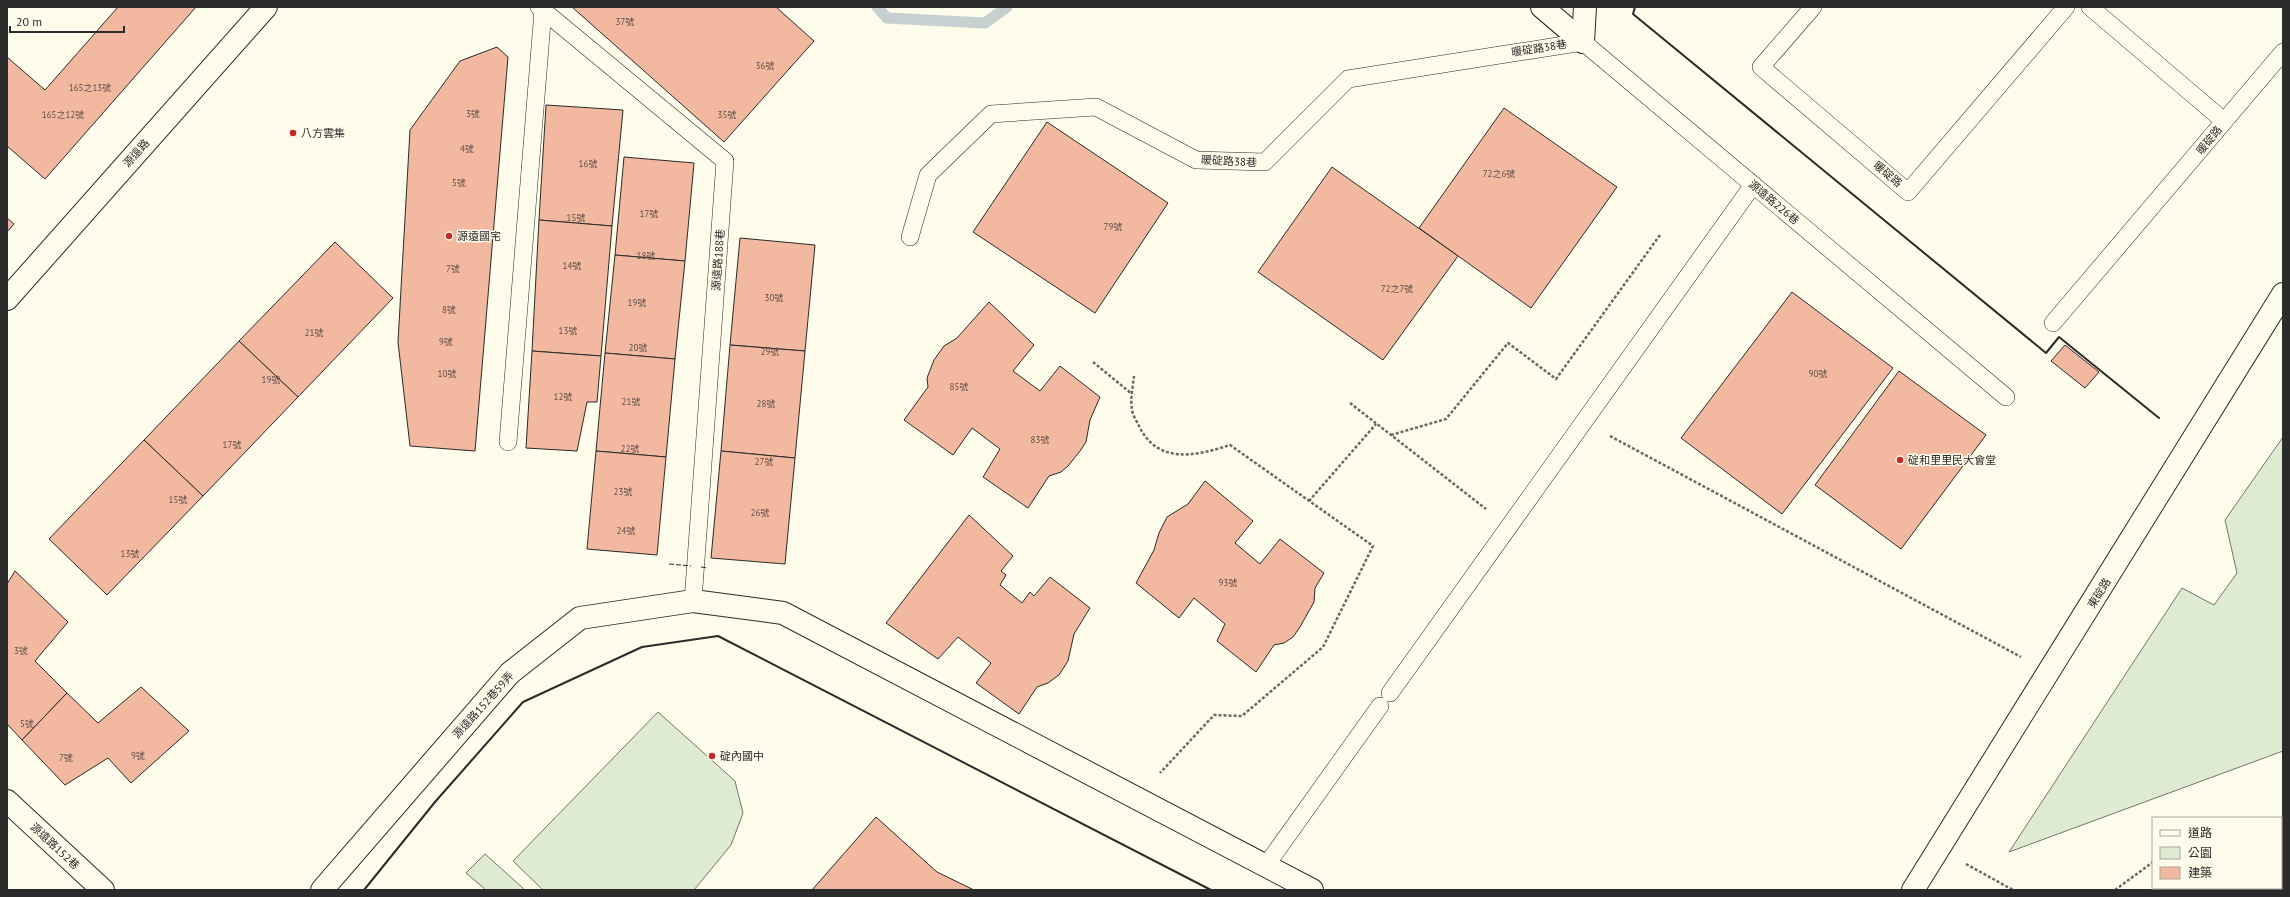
<svg xmlns="http://www.w3.org/2000/svg" width="2290" height="897" font-family="'PT Sans','Noto Sans TC',sans-serif">
  <style>
    .green { fill: #deebd1; stroke: #74746e }
    .lines { fill: none; stroke-linecap: round; stroke-linejoin: round }
    .stream { stroke: #c7d0d0; stroke-width: 11 }
    .building { fill: #f2b8a0; stroke: #2b2b2b }
    .lane-casing { stroke: #2b2b2b; stroke-width: 18 }
    .street-casing { stroke: #2b2b2b; stroke-width: 24 }
    .primary-casing { stroke: #2b2b2b; stroke-width: 24 }
    .path { stroke: #6a6964; stroke-width: 2.5; stroke-dasharray: 3 2; stroke-linecap: butt }
    .lane { stroke: #fdfbea; stroke-width: 17 }
    .street { stroke: #fdfbea; stroke-width: 22 }
    .primary { stroke: #fdfbea; stroke-width: 22 }
    .fence { stroke: #2b2b2b; stroke-width: 1; stroke-dasharray: 5 2; stroke-linecap: butt }
    .wall { stroke: #2b2b2b; stroke-width: 2 }
    .poi-dot { fill: #c62828; stroke: #fdfbea; stroke-width: 1.5 }
    .labels { text-anchor: middle; dominant-baseline: central; stroke-width: 3; stroke-linejoin: round; paint-order: stroke }
    .number-label { font-size: 9px; fill: #5d4e48 }
    .street-label { font-size: 11px; fill: #2b2b2b; stroke: #fdfbea }
    .poi-label { font-size: 11px; fill: #2b2b2b; stroke: #fdfbea; text-anchor: start }
  </style>
  <rect width="100%" height="100%" fill="#fdfbea"/>
  <g class="green">
    <path d="M2283,437v314l-274,101 173,-264 32,17 23,-32 -12,-53z"/>
    <path d="M658,712l77,69 8,32 -12,32 -37,45h-151l-30,-29z"/>
    <path d="M485,854l40,36h-39l-20,-17z"/>
  </g>
  <g class="lines">
    <path class="stream" d="M877,7l10,11 98,5 22,-16"/>
  </g>
  <g class="building">
    <path d="M118,7h78l-151,172 -38,-33v-89l38,33z"/>
    <path d="M572,7h204l38,34 -90,101z"/>
    <path d="M497,47l11,10 -33,394 -65,-5 -12,-104 12,-212 50,-69z"/>
    <path d="M546,105l77,5 -11,116 -73,-6z"/>
    <path d="M1504,108l113,79 -86,121 -112,-80z"/>
    <path d="M1047,122l121,81 -73,110 -122,-81z"/>
    <path d="M624,157l70,6 -9,98 -70,-6z"/>
    <path d="M1332,167l126,89 -75,104 -125,-88z"/>
    <path d="M7,218l7,6 -7,8z"/>
    <path d="M539,220l73,6 -11,130 -69,-5z"/>
    <path d="M740,238l75,7 -10,106 -75,-6z"/>
    <path d="M335,242l58,56 -95,99 -59,-56z"/>
    <path d="M615,255l70,6 -10,98 -70,-6z"/>
    <path d="M1792,292l101,76 -111,146 -101,-76z"/>
    <path d="M989,302l45,43 -21,26 27,20 20,-25 40,31 -10,23 -4,22 -6,9 -12,15 -7,6 -12,4 -21,32 -45,-31 17,-28 -28,-21 -19,27 -49,-35 24,-33 -1,-9 7,-18 10,-14 13,-8z"/>
    <path d="M239,341l59,56 -95,99 -59,-56z"/>
    <path d="M730,345l75,6 -10,107 -74,-7z"/>
    <path d="M2065,345l34,27 -14,16 -34,-27z"/>
    <path d="M532,351l69,5 -4,46h-10l-10,49 -51,-3z"/>
    <path d="M605,353l70,6 -9,98 -70,-6z"/>
    <path d="M1899,371l87,64 -85,114 -86,-64z"/>
    <path d="M144,440l59,56 -96,99 -58,-56z"/>
    <path d="M596,451l70,6 -9,98 -70,-6z"/>
    <path d="M721,451l74,7 -10,106 -74,-6z"/>
    <path d="M1205,481l48,40 -18,22 25,21 20,-25 44,34 -9,15 -1,14 -14,25 -7,10 -9,6 -10,2 -18,27 -39,-31 8,-17 -31,-26 -15,20 -43,-35 18,-33 5,-17 8,-16 21,-13z"/>
    <path d="M969,515l44,41 -12,15 5,4 -6,10 22,18 8,-11 4,4 16,-19 40,31 -16,26 -6,27 -9,14 -11,8 -11,4 -18,27 -43,-31 15,-20 -33,-26 -20,22 -52,-36z"/>
    <path d="M15,571l53,51 -33,39 32,32 -45,47 -15,-16v-140z"/>
    <path d="M141,687l48,44 -58,52 -23,-25 -43,27 -43,-45 45,-47 31,30z"/>
    <path d="M876,817l61,55 37,18h-162z"/>
  </g>
  <g class="lines">
    <g class="lane-casing">
      <g id="lane">
        <path d="M539,7l186,154 -32,440"/>
        <path d="M1813,7l-52,60 147,125 158,-185"/>
        <path d="M2090,7l134,114"/>
        <path d="M910,237l18,-62 63,-61 105,-7 100,53 69,2 83,-83 235,-37 423,355"/>
        <path d="M2053,323l230,-271"/>
        <path d="M508,442l35,-432"/>
        <path d="M1390,693l363,-508"/>
        <path d="M1265,867l115,-161"/>
      </g>
    </g>
    <g class="street-casing">
      <g id="street">
        <path d="M1542,7l41,35"/>
        <path d="M1583,42l2,-35"/>
        <path d="M7,801l96,89"/>
        <path d="M322,890l188,-217 70,-55 113,-17 90,12 529,277"/>
        <path d="M1913,890l370,-596"/>
      </g>
    </g>
    <g class="primary-casing">
      <path id="primary" d="M7,299l259,-292"/>
    </g>
    <g class="path">
      <path d="M1093,362l39,32"/>
      <path d="M1134,376c-1,10 -4,23 -2,33 0,6 5,12 7,17 19,39 57,30 91,19l143,101 -50,101 -81,69 -28,-1 -54,58"/>
      <path d="M1350,403l136,106"/>
      <path d="M1391,435l55,-16 62,-76 48,36 104,-144"/>
      <path d="M1610,436l411,221"/>
      <path d="M1309,501l67,-77"/>
      <path d="M2281,859h2"/>
      <path d="M1966,864l47,26"/>
      <path d="M2115,890l38,-28"/>
    </g>
    <use href="#lane" class="lane"/>
    <use href="#street" class="street"/>
    <use href="#primary" class="primary"/>
    <g class="fence">
      <path d="M669,564l22,2"/>
      <path d="M701,567l7,1"/>
    </g>
    <g class="wall">
      <path d="M1635,7l-2,7 413,339 13,-16 100,81"/>
      <path d="M364,890l71,-88 88,-100 119,-55 76,-11 493,254"/>
    </g>
  </g>
  <g class="poi-dot">
    <circle cx="293" cy="133" r="4"/>
    <circle cx="449" cy="236" r="4"/>
    <circle cx="1900" cy="460" r="4"/>
    <circle cx="712" cy="756" r="4"/>
  </g>
  <g class="labels">
    <g class="number-label">
      <text x="625" y="21">37號</text>
      <text x="765" y="65">36號</text>
      <text x="90" y="87">165之13號</text>
      <text x="473" y="113">3號</text>
      <text x="63" y="114">165之12號</text>
      <text x="727" y="114">35號</text>
      <text x="467" y="148">4號</text>
      <text x="588" y="163">16號</text>
      <text x="1499" y="173">72之6號</text>
      <text x="459" y="182">5號</text>
      <text x="649" y="213">17號</text>
      <text x="576" y="217">15號</text>
      <text x="1113" y="226">79號</text>
      <text x="646" y="255">18號</text>
      <text x="572" y="265">14號</text>
      <text x="453" y="268">7號</text>
      <text x="1397" y="288">72之7號</text>
      <text x="774" y="297">30號</text>
      <text x="637" y="302">19號</text>
      <text x="449" y="309">8號</text>
      <text x="568" y="330">13號</text>
      <text x="314" y="332">21號</text>
      <text x="446" y="341">9號</text>
      <text x="638" y="347">20號</text>
      <text x="770" y="351">29號</text>
      <text x="447" y="373">10號</text>
      <text x="1818" y="373">90號</text>
      <text x="271" y="379">19號</text>
      <text x="959" y="386">85號</text>
      <text x="563" y="396">12號</text>
      <text x="631" y="401">21號</text>
      <text x="766" y="403">28號</text>
      <text x="1040" y="439">83號</text>
      <text x="232" y="444">17號</text>
      <text x="630" y="448">22號</text>
      <text x="764" y="461">27號</text>
      <text x="623" y="491">23號</text>
      <text x="178" y="499">15號</text>
      <text x="760" y="512">26號</text>
      <text x="626" y="530">24號</text>
      <text x="130" y="553">13號</text>
      <text x="1228" y="582">93號</text>
      <text x="21" y="650">3號</text>
      <text x="27" y="723">5號</text>
      <text x="138" y="755">9號</text>
      <text x="66" y="757">7號</text>
    </g>
    <g class="street-label">
      <text transform="translate(1539 48) rotate(-9)">暖碇路38巷</text>
      <text transform="translate(2209 140) rotate(-50)">暖碇路</text>
      <text transform="translate(136 153) rotate(-48)">源遠路</text>
      <text transform="translate(1229 161) rotate(3)">暖碇路38巷</text>
      <text transform="translate(1888 174) rotate(40)">暖碇路</text>
      <text transform="translate(1774 202) rotate(40)">源遠路226巷</text>
      <text transform="translate(718 260) rotate(-86)">源遠路188巷</text>
      <text transform="translate(2099 593) rotate(-58)">東碇路</text>
      <text transform="translate(483 705) rotate(-48)">源遠路152巷59弄</text>
      <text transform="translate(55 846) rotate(43)">源遠路152巷</text>
    </g>
    <g class="poi-label">
      <text x="301" y="133">八方雲集</text>
      <text x="457" y="236">源遠國宅</text>
      <text x="1908" y="460">碇和里里民大會堂</text>
      <text x="720" y="756">碇內國中</text>
    </g>
  </g>
  <rect width="2290" height="897" fill="none" stroke="#2b2b2b" stroke-width="16"/>
  <rect x="2152" y="817" width="130" height="72" fill="#fdfbea" stroke="#a9a89e"/>
  <rect x="2160" y="830" width="20" height="6" fill="#fdfbea" stroke="#a9a89e"/>
  <text x="2188" y="837" font-size="12" fill="#2b2b2b">道路</text>
  <rect x="2160" y="847" width="20" height="12" fill="#deebd1" stroke="#a9a89e"/>
  <text x="2188" y="857" font-size="12" fill="#2b2b2b">公園</text>
  <rect x="2160" y="867" width="20" height="12" fill="#f2b8a0" stroke="#a9a89e"/>
  <text x="2188" y="877" font-size="12" fill="#2b2b2b">建築</text>
  <path d="M10 26v6h114v-6" fill="none" stroke="#2b2b2b" stroke-width="2"/>
  <text x="16" y="26" font-size="12" fill="#2b2b2b" stroke="#fdfbea" stroke-width="3" paint-order="stroke">20 m</text>
</svg>
